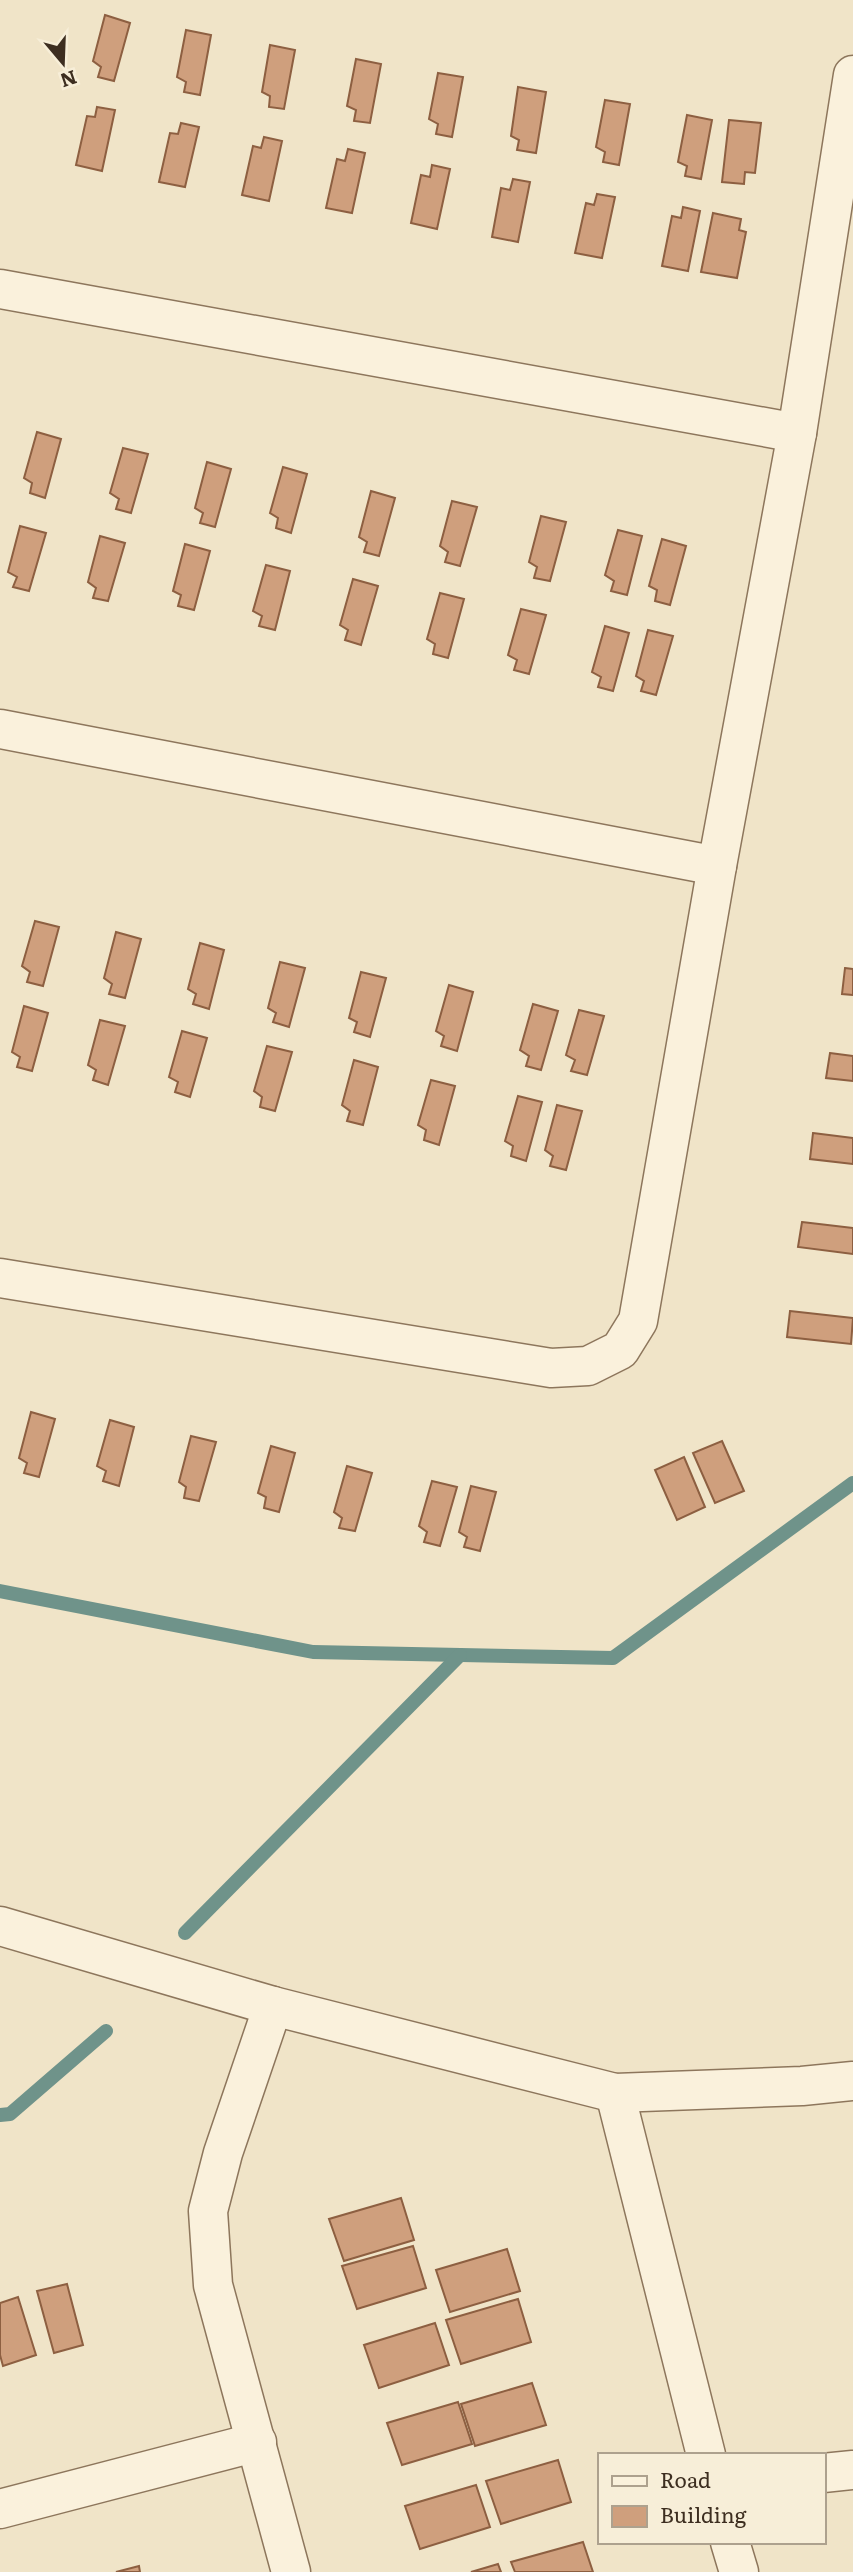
<svg xmlns="http://www.w3.org/2000/svg" width="853" height="2572" font-family="Literata,serif">
  <style>
    .lines { fill: none; stroke-linecap: round; stroke-linejoin: round }
    .stream { stroke: #6f938a; stroke-width: 14 }
    .building { fill: #cf9f7d; stroke: #8d5f41; stroke-width: 2 }
    .minor-casing { stroke: #8d765c; stroke-width: 41 }
    .minor { stroke: #faf1dc; stroke-width: 38 }
  </style>
  <rect width="100%" height="100%" fill="#f0e4c8"/>
  <g class="lines">
    <g class="stream">
      <path d="M0,1591l313,61 300,6 240,-175"/>
      <path d="M185,1933l275,-278"/>
      <path d="M0,2115l10,-1 96,-83"/>
    </g>
  </g>
  <g class="building">
    <path d="M105,15l25,8 -16,58 -16,-4 3,-10 -8,-6z"/>
    <path d="M186,30l25,5 -11,60 -16,-3 2,-10 -9,-5z"/>
    <path d="M270,45l25,5 -11,59 -15,-2 1,-11 -8,-4z"/>
    <path d="M356,59l25,5 -11,59 -16,-2 2,-11 -9,-4z"/>
    <path d="M438,73l25,4 -11,60 -16,-3 2,-10 -9,-5z"/>
    <path d="M518,87l28,5 -10,61 -19,-3 2,-10 -8,-4z"/>
    <path d="M605,100l25,4 -11,61 -16,-3 2,-10 -9,-5z"/>
    <path d="M97,107l18,3 -13,61 -26,-6 11,-49 8,1z"/>
    <path d="M687,115l25,5 -11,59 -16,-3 2,-10 -9,-4z"/>
    <path d="M729,120l32,3 -6,50 -10,-1 -1,12 -22,-2z"/>
    <path d="M181,123l18,4 -14,60 -26,-5 11,-49 8,1z"/>
    <path d="M264,137l18,4 -13,60 -27,-6 11,-49 8,2z"/>
    <path d="M348,149l17,4 -13,60 -26,-5 11,-49 8,2z"/>
    <path d="M432,165l18,4 -13,60 -26,-6 10,-48 9,2z"/>
    <path d="M513,179l17,3 -12,60 -26,-5 9,-49 9,2z"/>
    <path d="M597,194l18,3 -13,61 -27,-5 11,-50 8,2z"/>
    <path d="M683,207l17,4 -12,60 -26,-5 10,-50 9,2z"/>
    <path d="M713,213l28,6 -2,11 7,2 -9,46 -36,-6z"/>
    <path d="M37,432l24,7 -16,59 -15,-5 2,-10 -8,-5z"/>
    <path d="M123,448l25,6 -17,59 -15,-4 3,-10 -9,-6z"/>
    <path d="M207,462l24,7 -16,58 -15,-4 3,-10 -8,-5z"/>
    <path d="M283,467l24,7 -16,59 -15,-5 2,-10 -8,-5z"/>
    <path d="M371,491l24,7 -16,58 -15,-4 3,-10 -8,-5z"/>
    <path d="M452,501l25,6 -17,59 -15,-4 3,-10 -8,-6z"/>
    <path d="M541,516l25,6 -16,59 -16,-3 3,-11 -8,-5z"/>
    <path d="M20,526l26,7 -17,58 -16,-4 4,-10 -9,-5z"/>
    <path d="M618,530l24,6 -15,59 -16,-4 3,-10 -9,-6z"/>
    <path d="M100,536l25,7 -17,58 -15,-3 3,-10 -8,-6z"/>
    <path d="M662,539l24,7 -16,59 -15,-4 2,-11 -8,-4z"/>
    <path d="M185,544l25,7 -16,59 -16,-4 3,-11 -8,-4z"/>
    <path d="M266,565l24,6 -15,59 -16,-4 3,-10 -9,-5z"/>
    <path d="M353,579l25,7 -17,59 -16,-5 3,-10 -8,-5z"/>
    <path d="M440,593l24,6 -16,59 -15,-4 2,-10 -8,-5z"/>
    <path d="M521,609l25,6 -17,59 -15,-4 3,-10 -9,-5z"/>
    <path d="M605,626l24,7 -16,58 -15,-4 3,-10 -9,-5z"/>
    <path d="M648,630l25,6 -17,59 -15,-4 3,-10 -8,-5z"/>
    <path d="M35,921l24,6 -16,59 -16,-4 3,-10 -8,-6z"/>
    <path d="M116,932l25,7 -16,59 -16,-4 3,-10 -8,-6z"/>
    <path d="M200,943l24,7 -15,59 -16,-5 3,-10 -8,-5z"/>
    <path d="M280,962l25,6 -16,59 -16,-5 3,-9 -8,-5z"/>
    <path d="M845,968l8,1v26l-11,-1z"/>
    <path d="M361,972l25,6 -16,59 -16,-5 3,-10 -8,-4z"/>
    <path d="M449,985l24,7 -16,59 -16,-5 3,-10 -8,-5z"/>
    <path d="M533,1004l25,7 -17,59 -15,-4 3,-10 -9,-6z"/>
    <path d="M24,1006l24,7 -16,58 -15,-4 3,-10 -8,-5z"/>
    <path d="M579,1010l25,6 -17,59 -16,-4 4,-11 -9,-5z"/>
    <path d="M100,1020l25,6 -17,59 -15,-5 3,-10 -8,-5z"/>
    <path d="M182,1031l25,7 -17,59 -15,-5 3,-10 -9,-5z"/>
    <path d="M267,1046l25,6 -17,59 -15,-4 2,-10 -8,-6z"/>
    <path d="M830,1053l23,3v25l-27,-3z"/>
    <path d="M354,1060l24,7 -15,58 -16,-4 3,-10 -8,-6z"/>
    <path d="M431,1080l24,6 -16,59 -15,-5 2,-10 -8,-5z"/>
    <path d="M518,1096l24,6 -16,59 -15,-5 2,-10 -8,-5z"/>
    <path d="M557,1105l25,6 -16,59 -16,-4 3,-10 -8,-6z"/>
    <path d="M813,1133l40,5v26l-43,-5z"/>
    <path d="M802,1222l51,6v26l-55,-7z"/>
    <path d="M790,1311l63,7 -2,26 -64,-7z"/>
    <path d="M31,1412l24,7 -16,58 -15,-4 3,-10 -8,-5z"/>
    <path d="M110,1420l24,7 -15,59 -16,-5 3,-10 -9,-5z"/>
    <path d="M191,1436l25,6 -17,59 -15,-3 2,-11 -7,-5z"/>
    <path d="M722,1441l22,50 -29,12 -22,-50z"/>
    <path d="M271,1446l24,7 -16,59 -15,-4 2,-11 -8,-4z"/>
    <path d="M684,1457l21,50 -28,13 -22,-50z"/>
    <path d="M347,1466l25,7 -17,58 -16,-3 3,-10 -8,-6z"/>
    <path d="M432,1481l25,6 -17,59 -16,-4 3,-10 -8,-6z"/>
    <path d="M471,1486l25,6 -16,59 -16,-4 3,-10 -8,-5z"/>
    <path d="M401,2198l13,42 -70,21 -15,-42z"/>
    <path d="M413,2246l13,42 -69,21 -15,-43z"/>
    <path d="M507,2249l13,42 -70,21 -14,-42z"/>
    <path d="M67,2284l16,61 -29,8 -17,-62z"/>
    <path d="M18,2297l18,58 -33,11 -3,-11v-52z"/>
    <path d="M518,2299l13,43 -70,22 -15,-44z"/>
    <path d="M435,2323l14,42 -70,23 -15,-43z"/>
    <path d="M532,2383l14,42 -71,21 -14,-42z"/>
    <path d="M458,2402l14,42 -70,21 -15,-42z"/>
    <path d="M558,2460l13,42 -70,22 -15,-43z"/>
    <path d="M476,2485l14,42 -70,22 -15,-43z"/>
    <path d="M583,2542l10,30h-78l-4,-10z"/>
    <path d="M498,2564l3,8h-30z"/>
    <path d="M139,2566l1,6h-24z"/>
  </g>
  <g class="lines">
    <g class="minor-casing">
      <g id="minor">
        <path d="M0,289l797,144"/>
        <path d="M0,729l717,137"/>
        <path d="M0,1278l551,90 37,-2 32,-16 18,-29 79,-455 80,-433 56,-358"/>
        <path d="M0,1926l273,80 342,87 187,-7 51,-5"/>
        <path d="M273,2006l-50,147 -15,58 5,74 78,287"/>
        <path d="M615,2093l91,362"/>
        <path d="M823,2473l30,-3"/>
        <path d="M0,2509l257,-67"/>
        <path d="M730,2542l9,30"/>
      </g>
    </g>
    <use href="#minor" class="minor"/>
  </g>
  <rect x="598" y="2453" width="228" height="91" fill="#f7eed8" stroke="#ada18e" stroke-width="2"/>
  <rect x="612" y="2476" width="35" height="10" fill="#faf1dc" stroke="#ada18e" stroke-width="2"/>
  <text x="660" y="2488" font-size="21" fill="#3d2e20">Road</text>
  <rect x="612" y="2506" width="35" height="21" fill="#cf9f7d" stroke="#ada18e" stroke-width="2"/>
  <text x="660" y="2523" font-size="21" fill="#3d2e20">Building</text>
  <g transform="translate(63 63) rotate(161)" stroke="#f7eed8" stroke-width="5" paint-order="stroke">
  <path d="M0-5L12 26L0 18L-12 26Z" fill="#3d2e20"/>
  <text y="-10" font-size="19" font-weight="bold" text-anchor="middle" fill="#3d2e20">N</text>
  </g>
</svg>
